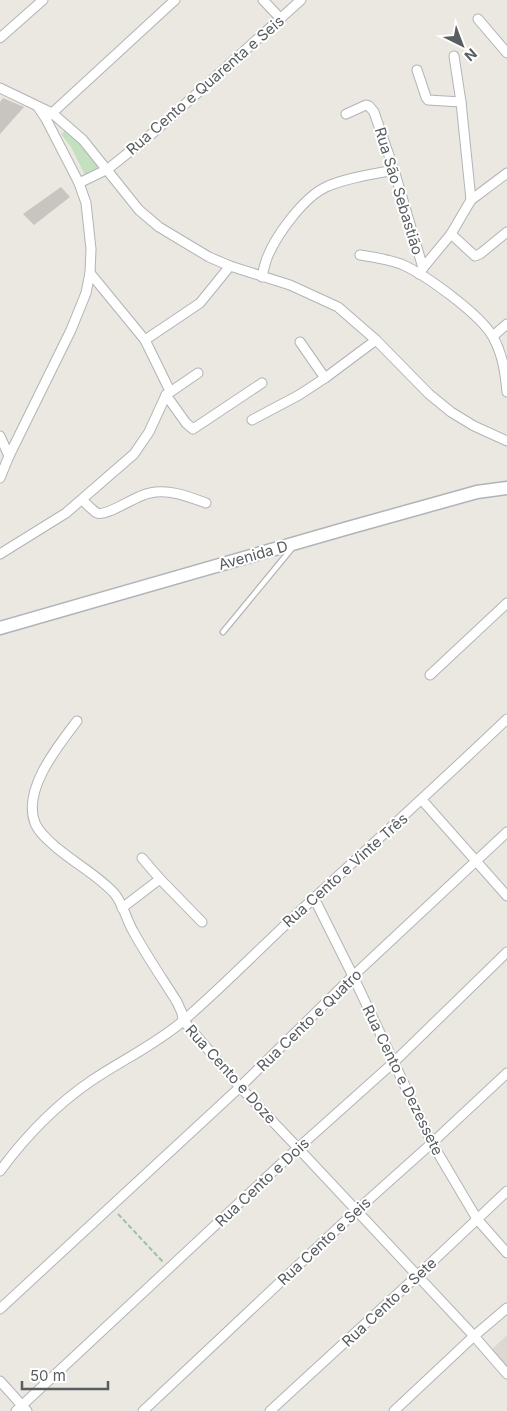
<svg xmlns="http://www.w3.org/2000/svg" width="507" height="1411" font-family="Inter,sans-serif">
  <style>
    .education { fill: #ddd9d2 }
    .green { fill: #c3e0bf }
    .building { fill: #c8c4bf }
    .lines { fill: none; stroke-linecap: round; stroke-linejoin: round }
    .service-casing { stroke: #b1b4b7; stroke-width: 7 }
    .minor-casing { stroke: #b1b4b7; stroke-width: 11 }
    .secondary-casing { stroke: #b0b4b7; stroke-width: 15 }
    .path { stroke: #9bc2a1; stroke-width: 2; stroke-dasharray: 5 2.5; stroke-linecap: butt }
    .service { stroke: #fff; stroke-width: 4.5 }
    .minor { stroke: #fff; stroke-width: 9 }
    .secondary { stroke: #fff; stroke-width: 12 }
    .labels { text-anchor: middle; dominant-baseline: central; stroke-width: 4; stroke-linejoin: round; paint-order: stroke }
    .street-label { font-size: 15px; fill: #595d60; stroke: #fff }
  </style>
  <rect width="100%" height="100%" fill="#ebe7e1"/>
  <path class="education" d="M507,1335v33l-17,-17z"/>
  <path class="green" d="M66,130l35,37 -16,8 -14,-28 -10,-13z"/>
  <g class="building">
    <path d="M3,98l21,9 -24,27v-32z"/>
    <path d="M61,187l9,10 -36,28 -11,-11z"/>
  </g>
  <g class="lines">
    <g class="service-casing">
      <path id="service" d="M223,632l70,-85"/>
    </g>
    <g class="minor-casing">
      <g id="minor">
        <path d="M263,0l18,19"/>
        <path d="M478,19l29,34"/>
        <path d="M0,38l43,-38"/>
        <path d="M454,56l7,46 10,98"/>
        <path d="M417,70l9,27 2,3 33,2"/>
        <path d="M0,88l52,25 31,27 56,70 20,17 50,30 21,9 60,19 48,22 38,33 53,54 22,18 23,14 33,15"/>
        <path d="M346,114l20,-9 3,1 5,6 20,58 29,98 -4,6"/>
        <path d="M50,115l125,-115"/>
        <path d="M79,183l29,-14 46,-37 147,-132"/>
        <path d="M451,234l24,22 5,-2 27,-22"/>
        <path d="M360,255c13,2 27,4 41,9 24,10 80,51 92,73 10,18 12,35 14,55"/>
        <path d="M423,268l28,-34 20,-34 36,-27"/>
        <path d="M90,273l55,67 25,51"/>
        <path d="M262,277c1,-6 3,-13 5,-19 9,-23 37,-61 59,-71 18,-9 48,-13 68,-17"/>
        <path d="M493,336l14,-12"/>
        <path d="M145,340l55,-37 30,-37"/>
        <path d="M300,342l25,36"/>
        <path d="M166,395l20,28 7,6 69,-46"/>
        <path d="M252,420l47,-25 26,-17 51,-38"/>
        <path d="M0,436l9,20"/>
        <path d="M0,478l9,-22 62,-126 15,-37 4,-20 1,-24 -5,-46 -7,-20 -33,-64 -8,-12"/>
        <path d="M82,500c5,4 10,10 15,13 10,4 39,-18 53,-20 20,-4 37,3 56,10"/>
        <path d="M0,554l66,-41 68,-59 15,-22 17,-37 32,-22"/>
        <path d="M430,675l77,-72"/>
        <path d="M77,721c-19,25 -55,69 -42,102 4,10 14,18 22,25 19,16 40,27 57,45 9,10 12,26 19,38 13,24 29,47 44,71l5,11 1,7 57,67 58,61 176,188 33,38"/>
        <path d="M422,800l85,96"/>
        <path d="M142,858l18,21 42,43"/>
        <path d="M314,898l39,78 79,167 45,76 30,34"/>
        <path d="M122,908l38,-29"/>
        <path d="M0,1171c25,-34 56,-66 91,-90 31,-21 64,-36 92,-60 45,-39 86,-82 130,-122 65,-60 130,-119 194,-180"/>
        <path d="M0,1309l240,-222 113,-111 154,-144"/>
        <path d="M0,1381l27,30"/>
        <path d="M16,1411l282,-263 95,-85 114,-111"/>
        <path d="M143,1411l213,-200 76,-68 75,-70"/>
        <path d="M270,1411l147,-135 90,-85"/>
        <path d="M394,1411l80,-75 33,-28"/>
      </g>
    </g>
    <g class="secondary-casing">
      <path id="secondary" d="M0,628l348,-100 129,-36 30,-4"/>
    </g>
    <path class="path" d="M118,1214l45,48"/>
    <use href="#service" class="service"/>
    <use href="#minor" class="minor"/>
    <use href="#secondary" class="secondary"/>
  </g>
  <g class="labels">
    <g class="street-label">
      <text transform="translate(205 85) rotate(-41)">Rua Cento e Quarenta e Seis</text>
      <text transform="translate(399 191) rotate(73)">Rua São Sebastião</text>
      <text transform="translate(253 555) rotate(-16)">Avenida D</text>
      <text transform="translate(345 870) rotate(-42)">Rua Cento e Vinte Três</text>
      <text transform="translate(309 1020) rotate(-44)">Rua Cento e Quatro</text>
      <text transform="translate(231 1074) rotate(48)">Rua Cento e Doze</text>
      <text transform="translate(403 1080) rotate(64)">Rua Cento e Dezessete</text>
      <text transform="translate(262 1182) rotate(-43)">Rua Cento e Dois</text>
      <text transform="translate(324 1241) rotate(-43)">Rua Cento e Seis</text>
      <text transform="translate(389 1302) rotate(-43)">Rua Cento e Sete</text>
    </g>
  </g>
  <g transform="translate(462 45) rotate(138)" stroke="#ffffff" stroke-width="4" paint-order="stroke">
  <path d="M0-4L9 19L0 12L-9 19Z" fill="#595d60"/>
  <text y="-8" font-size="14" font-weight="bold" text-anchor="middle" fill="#595d60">N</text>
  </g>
  <path d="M22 1381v8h86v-8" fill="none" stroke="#595d60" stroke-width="2.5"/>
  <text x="30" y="1381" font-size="15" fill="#595d60" stroke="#ffffff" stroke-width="4" paint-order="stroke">50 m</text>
</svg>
